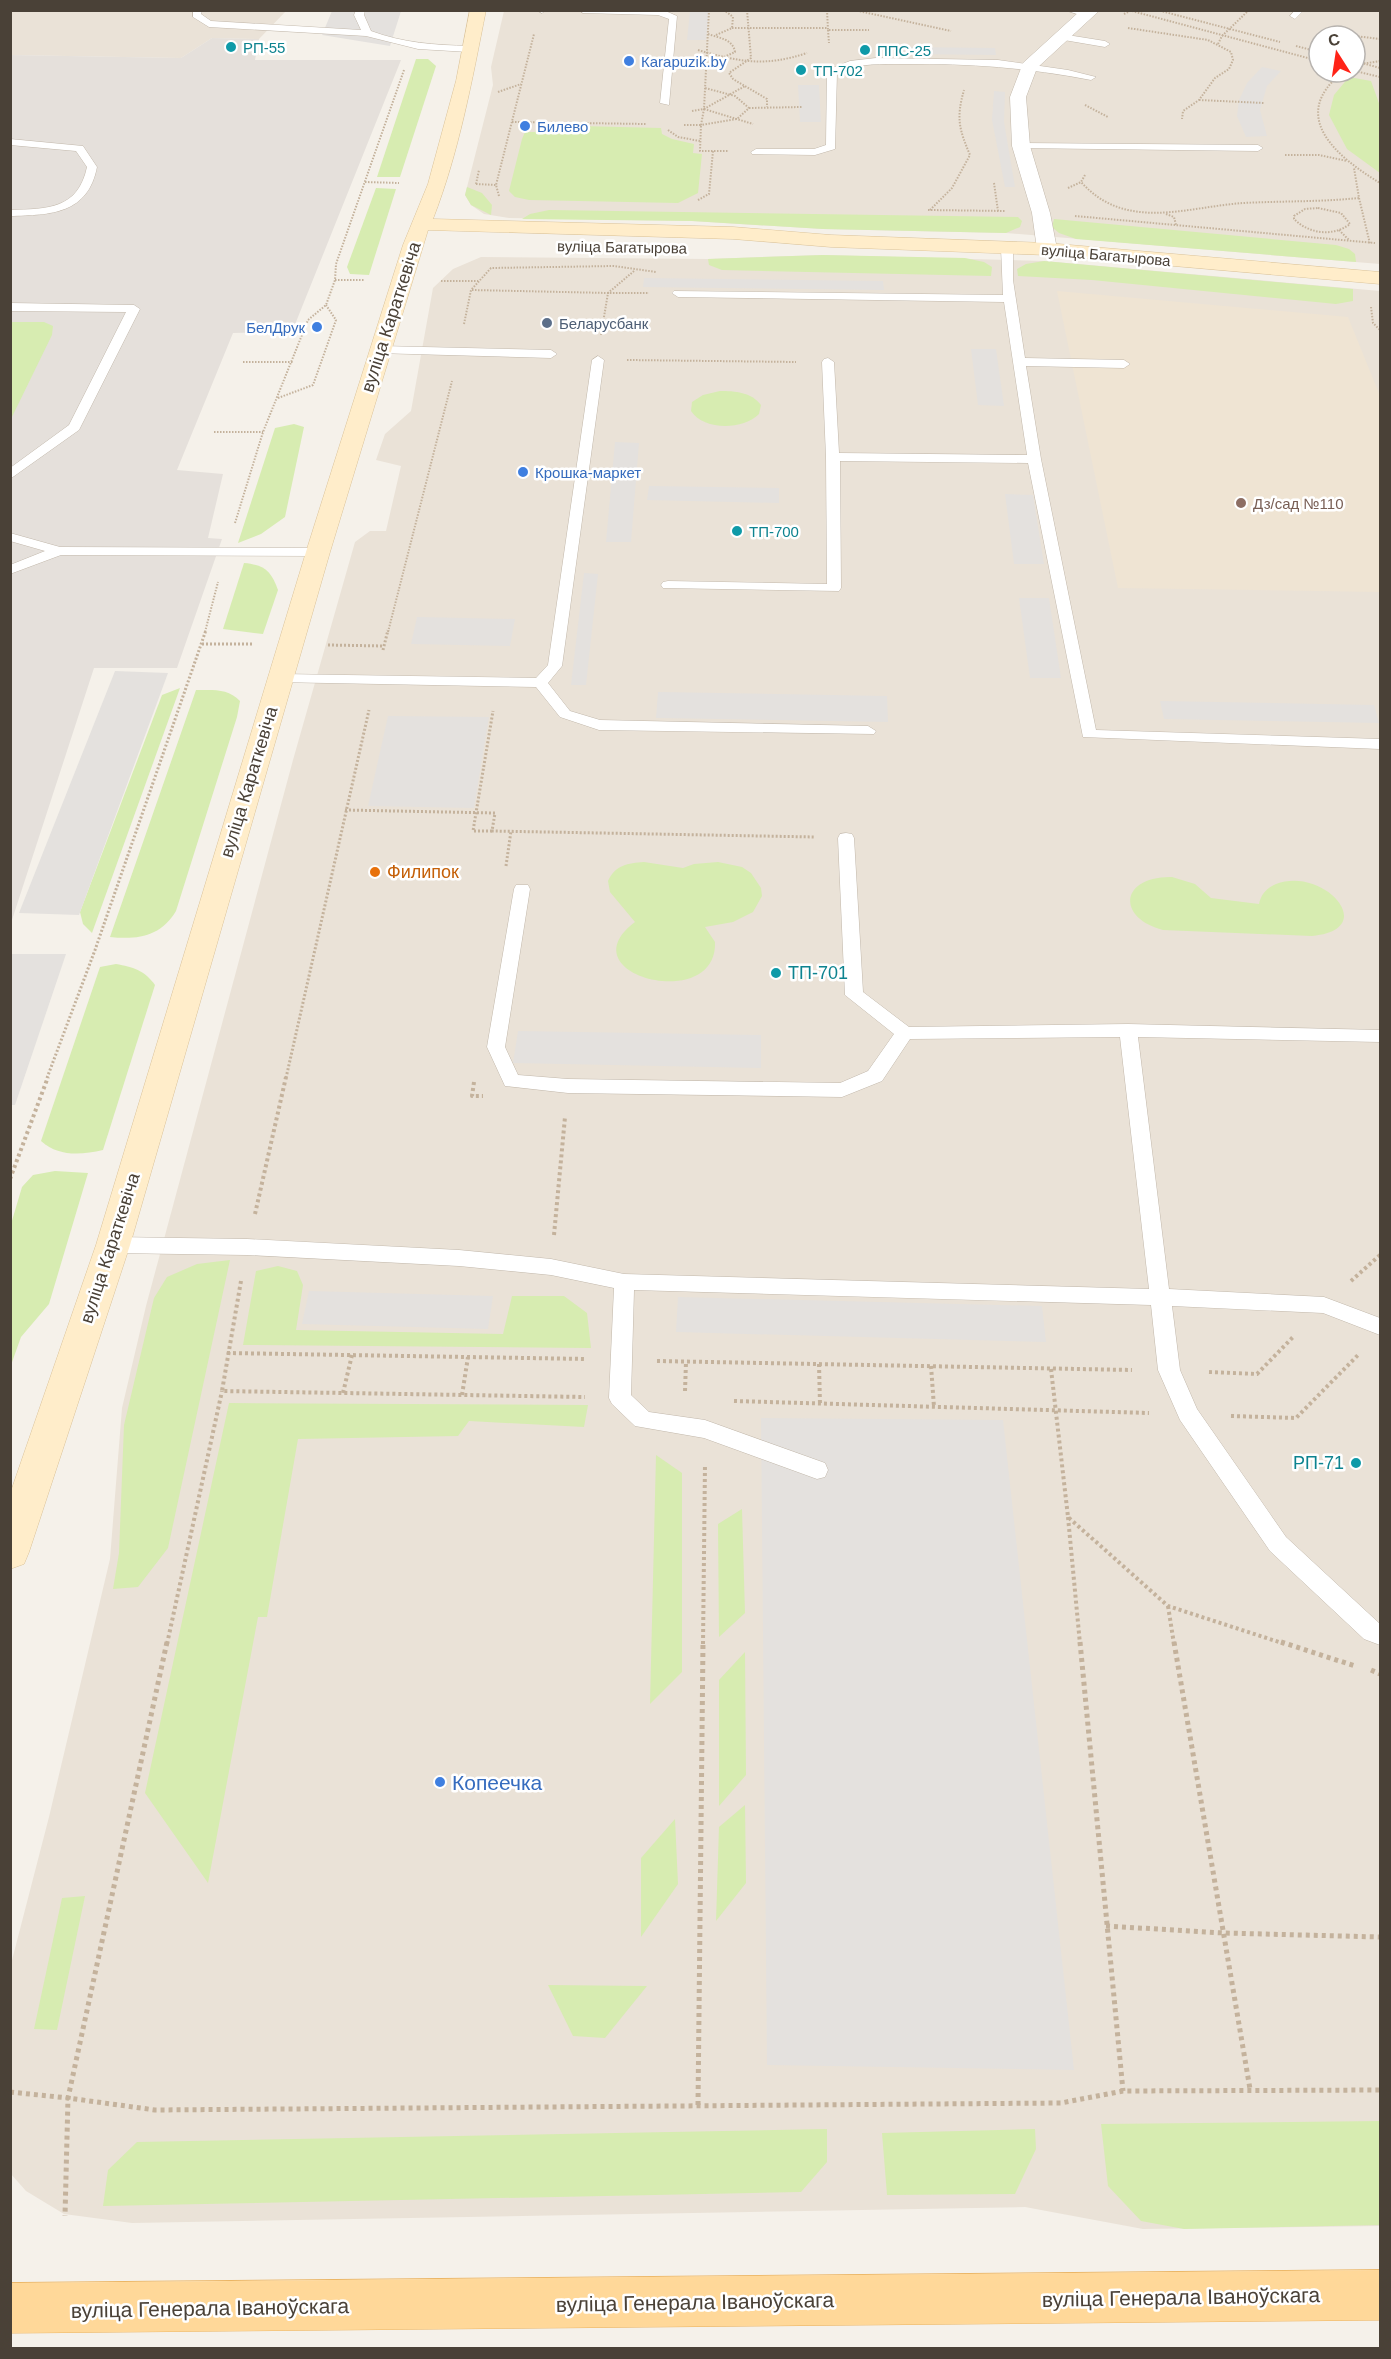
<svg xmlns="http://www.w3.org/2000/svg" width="1391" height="2359" font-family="Helvetica,sans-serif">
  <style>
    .residential { fill: #eae2d7; fill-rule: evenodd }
    .industrial { fill: #e5e0db }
    .education { fill: #efe4d3 }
    .green { fill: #d7ecb1 }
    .parking { fill: #e4e1de }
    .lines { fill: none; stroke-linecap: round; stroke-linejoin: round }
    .lane-casing { stroke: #c2b8ab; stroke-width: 1 }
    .street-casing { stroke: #c2b8ab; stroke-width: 1 }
    .secondary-casing { stroke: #dbc399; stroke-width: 1 }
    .primary-casing { stroke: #ebb462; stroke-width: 1 }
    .path-far3 { stroke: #c4b29c; stroke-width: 2; stroke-dasharray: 1.5 1.5; stroke-linecap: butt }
    .path-far2 { stroke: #c4b29c; stroke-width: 3; stroke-dasharray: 2 2; stroke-linecap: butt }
    .path-far1 { stroke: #c4b29c; stroke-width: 4; stroke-dasharray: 3 3; stroke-linecap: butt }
    .path { stroke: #c4b29c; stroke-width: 5; stroke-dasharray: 4 4; stroke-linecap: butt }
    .lane { fill: #fff; fill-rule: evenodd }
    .street { fill: #fff; fill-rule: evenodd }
    .secondary { fill: #ffedca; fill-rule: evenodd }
    .primary { fill: #ffd899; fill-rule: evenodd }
    .culture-dot { fill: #0f9aa8; stroke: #fff; stroke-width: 2 }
    .shop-dot { fill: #3f7fe0; stroke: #fff; stroke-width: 2 }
    .service-dot { fill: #5c6f8a; stroke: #fff; stroke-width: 2 }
    .education-dot { fill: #8d6e63; stroke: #fff; stroke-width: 2 }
    .food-dot { fill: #e8710a; stroke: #fff; stroke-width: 2 }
    .labels { text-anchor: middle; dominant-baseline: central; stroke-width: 5; stroke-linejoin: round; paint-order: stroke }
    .far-culture-label { font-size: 15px; fill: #0d838f; stroke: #fff; text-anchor: start }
    .far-shop-label { font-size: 15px; fill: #366cbe; stroke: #fff; text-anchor: start }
    .far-street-label { font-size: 15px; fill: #4a4137; stroke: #fff }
    .far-service-label { font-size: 15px; fill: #4e5e75; stroke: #fff; text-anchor: start }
    .far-education-label { font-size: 15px; fill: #785e54; stroke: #fff; text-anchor: start }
    .street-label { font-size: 18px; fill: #4a4137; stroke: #fff }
    .food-label { font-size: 18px; fill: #c56008; stroke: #fff; text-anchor: start }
    .culture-label { font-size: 18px; fill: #0d838f; stroke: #fff; text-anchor: start }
    .near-shop-label { font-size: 21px; fill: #366cbe; stroke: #fff; text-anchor: start }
    .near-street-label { font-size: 21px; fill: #4a4137; stroke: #fff }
  </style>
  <rect width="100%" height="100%" fill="#f5f1ea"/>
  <g class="residential">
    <path d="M11,11h275l-27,28 -47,-1 -31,20 -170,-3z"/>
    <path d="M504,11h876v253l-374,-31 -183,-4 -131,-8 -183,-3 -25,-4 -13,-9 -6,-10 28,-110 -2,-18zM1319,36h36v36h-36z"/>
    <path d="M823,255l221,6 336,30v1935l-237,3 -118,-22 -893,16 -68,-9 -38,-23 -15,-17v-210l38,-147 61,-258 12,-151 24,-102 147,-546 62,-218 15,-11h16l15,-65 -25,-6 9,-26 26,-23 22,-123 20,-19 28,-12 227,2z"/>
  </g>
  <path class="industrial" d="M212,38l47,1 -4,21h146l-109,272 -59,1 -56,137 46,4 -15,64 14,1 -45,129h-83l-83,255v-868l170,3z"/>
  <path class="education" d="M1057,291l291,26 32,79v196l-262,-4z"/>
  <g class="green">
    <path d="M416,59h12l8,7 -36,111h-23z"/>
    <path d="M1349,77l22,4 9,25v67l-33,-24 -18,-34 5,-20z"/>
    <path d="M538,125l123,3 1,6 10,5 22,5 -1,9 9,1 -4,39 -20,10 -149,-3 -14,-3 -6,-6 13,-52 3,-7h10z"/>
    <path d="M467,187l15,6 10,12 -1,10 -20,-10 -6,-10z"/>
    <path d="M376,188l20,1 -27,86 -19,-1 -3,-7z"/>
    <path d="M549,210l469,7 4,4 -2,6 -14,6 -183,-4 -131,-8 -170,-2 8,-5z"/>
    <path d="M1054,219l282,26 13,4 6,5 1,8 -280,-23 -17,-6 -7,-6z"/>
    <path d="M823,255l142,3 19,4 8,5 -1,9 -269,-6 -13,-5 -1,-6z"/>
    <path d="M1044,261l309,28v12l-17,3 -244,-24 -74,-4 -1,-7 9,-5z"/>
    <path d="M11,322h33l9,4 -1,9 -41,84z"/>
    <path d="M720,391c15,0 31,1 41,14l-2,9c-16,16 -55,17 -68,-3l1,-9 11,-7z"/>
    <path d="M294,424l10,3 -19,90 -24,17 -23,9 37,-115z"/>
    <path d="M244,563c21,2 27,8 34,27l-15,44 -40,-5z"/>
    <path d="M180,688l-88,245 -9,-9 -3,-12 82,-217z"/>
    <path d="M196,690c17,0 32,-2 44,11l-3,16 -61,194c-15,25 -37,29 -66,26z"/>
    <path d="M644,862l39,6 11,-4 24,-2 24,5 9,6 10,15 1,8 -9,16 -20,10 -28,5 10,15c3,72 -151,33 -80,-20l-25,-30 -2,-11c7,-16 20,-18 36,-19z"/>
    <path d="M1172,877l23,7 16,14 48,6c2,-10 8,-16 17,-20 48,-18 105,46 36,52l-149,-6c-48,-13 -42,-54 9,-53z"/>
    <path d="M116,964c17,3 28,6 39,21l-52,165c-22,5 -44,7 -62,-9l59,-174z"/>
    <path d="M55,1171l33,2 -39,131 -28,33 -10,28v-141l11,-37 11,-12z"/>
    <path d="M230,1260l-62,288 -30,39 -25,2 6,-36 5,-128 30,-127 13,-21 30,-13z"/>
    <path d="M278,1266l19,5 6,14 -7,45 207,4 9,-38h52l23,17 4,35 -348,-3 13,-74z"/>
    <path d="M229,1403l359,2 -4,22 -115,-6 -11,15 -160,3 -31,178h-9l-50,266 -63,-90z"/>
    <path d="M656,1455l26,18v199l-32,32z"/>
    <path d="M742,1509l3,104 -26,24 -1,-113z"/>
    <path d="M745,1652l1,123 -27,31v-126z"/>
    <path d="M745,1805l1,78 -30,38 3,-94z"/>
    <path d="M675,1819l3,65 -37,53v-79z"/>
    <path d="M85,1896l-28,134 -23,-1 28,-131z"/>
    <path d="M548,1985l99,1 -42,52 -32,-2z"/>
    <path d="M1380,2121v104l-196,4 -43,-8 -33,-35 -7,-62z"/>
    <path d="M827,2129v33l-26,30 -698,14 5,-36 29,-28z"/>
    <path d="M1035,2129l1,20 -21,45 -128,1 -5,-62z"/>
  </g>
  <g class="parking">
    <path d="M332,11h69l-11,35 -68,-11z"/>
    <path d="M690,11h19l-3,29h-19z"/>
    <path d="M903,47l92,1 1,7 -92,-1z"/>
    <path d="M1262,67l19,4 -14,15 -7,24 7,26 -21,1 -9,-21 2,-16 8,-17z"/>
    <path d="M798,85h21l2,37h-21z"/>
    <path d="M994,91l11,1 -1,30 11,65h-10l-13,-67z"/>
    <path d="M644,278l239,3 1,9 -241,-3z"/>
    <path d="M971,349h25l8,57 -26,-1z"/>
    <path d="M615,442l24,1 -8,99h-25z"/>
    <path d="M649,486l130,2v15l-132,-3z"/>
    <path d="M1005,494l28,1 11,69h-30z"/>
    <path d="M584,573l14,1 -12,111h-15z"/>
    <path d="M1019,598h30l12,80h-31z"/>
    <path d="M417,617l98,2 -5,27 -99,-2z"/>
    <path d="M115,671l53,2 -89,242 -60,-2z"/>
    <path d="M658,692l229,4 1,26 -232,-4z"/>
    <path d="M1160,701l214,4 5,18 -215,-4z"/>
    <path d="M388,716l101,1 -15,91 -106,-2z"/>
    <path d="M11,954h55l-51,151h-5z"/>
    <path d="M518,1031l243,4v33l-248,-5z"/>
    <path d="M309,1291l184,5 -5,33 -186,-5z"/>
    <path d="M678,1297l364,9 4,36 -370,-10z"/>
    <path d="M761,1418l242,2 71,650 -307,-5z"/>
  </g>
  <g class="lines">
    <g class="lane-casing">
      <g id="lane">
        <path d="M193,10h9l-1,4 10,7 150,9 -7,-15 2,-5h9l-1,5 7,16c32,12 64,14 98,15l5,3 -5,3 -51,-3 -52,-13 -157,-9 -16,-10z"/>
        <path d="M536,10h10l-4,3z"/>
        <path d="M579,10h84l14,6 -8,89 -9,-2 9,-84 -11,-4 -75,-2z"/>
        <path d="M1065,10h18l8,4 -5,3z"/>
        <path d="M1295,10h9l-9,9 -5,-3z"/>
        <path d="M1061,34l44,7 5,3 -5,3 -47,-8v-4z"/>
        <path d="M876,58l122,2 70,10 28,7 -5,3c-62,-12 -123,-17 -185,-16 -24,0 -47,-1 -69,8l-2,77 -20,6 -63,-1 -1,-2 5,-3h58l12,-4 1,-75 23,-9z"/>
        <path d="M10,139l73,7 14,21c-9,47 -46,48 -87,49v-6c38,-1 68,-1 77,-43l-11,-16 -66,-6z"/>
        <path d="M1021,143l237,2 5,3 -5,3 -241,-3 -1,-2z"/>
        <path d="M1007,245l6,3v32l12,78 99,2 6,4 -6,4 -98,-2 15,93 55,271 284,9v10l-297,-12 -55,-274 -188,-2 1,127 -2,3 -176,-3 -2,-3 2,-3 5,-1 159,3 -1,-127 -4,-95 2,-3 4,-1 6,4 5,91 188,2 -23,-153 -326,-5 -6,-4 2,-2 329,4 -2,-47z"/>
        <path d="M10,303l124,2 6,4 -61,121 -69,49v-11l59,-43 57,-113 -116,-1z"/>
        <path d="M380,346l171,4 6,4 -6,4 -175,-5v-6z"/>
        <path d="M598,356l6,4 -42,306 -14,17 22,28 30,9 268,6 8,5 -2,3 -275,-4 -39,-13 -24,-30 -261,-5 -3,-3 3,-3 5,-2 256,4 12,-13 44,-305z"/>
        <path d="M10,533l50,14 258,1 7,4 -7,4 -257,-1 -51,19v-9l35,-14 -35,-10z"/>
        <path d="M846,833l6,1 2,4 9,154 46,35 219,-3 252,6v12l-242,-5 31,252 155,8 56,21v17l-57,-22 -151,-7 8,64 17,39 89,128 94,87v21l-16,-6 -94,-88 -90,-131 -22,-50 -7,-65 -517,-15 -3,105 18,17 56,8 120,43 3,7 -3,7 -8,2 -113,-41 -69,-12 -23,-22 -3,-6 5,-110 -63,-13 -92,-9 -212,-11 -134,-2 -7,-2 -3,-6 3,-6 7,-2 134,2 212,11 92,9 73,15 525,15 -29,-252 -210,2 -28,42 -40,16 -274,-4 -63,-7 -18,-39 27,-158 2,-4h12l2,4 -25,158 13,28 50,4 272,4 28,-12 26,-37 -49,-39 -7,-157 2,-4z"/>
      </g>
    </g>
    <g class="street-casing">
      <path id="street" d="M1100,10l-63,58 -11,29 4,49 20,67 7,36 -3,4h-14l-3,-4 -5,-36 -20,-67 -2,-49 13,-34 57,-52z"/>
    </g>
    <g class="secondary-casing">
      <path id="secondary" d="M470,10h16c-14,71 -27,142 -53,209l300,8 98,8 216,8 333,29v12l-333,-29 -216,-8 -98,-8 -305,-9 -98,322 -200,693 -101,307 -5,12 -14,5v-75l86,-249 210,-693 97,-307 25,-61 28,-103z"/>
    </g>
    <g class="primary-casing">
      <path id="primary" d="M1380,2270v50l-1370,13v-50z"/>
    </g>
    <g class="path-far3">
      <path d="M709,10l-5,99 41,-23"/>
      <path d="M747,10l4,48 -22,15 4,6 34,20v8"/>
      <path d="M827,10l1,20h41"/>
      <path d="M839,10l16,1"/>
      <path d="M854,10l97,21"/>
      <path d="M1157,10l123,32"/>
      <path d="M1132,11l187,50"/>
      <path d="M1124,14l8,-4"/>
      <path d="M732,28h96"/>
      <path d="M1128,28l80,12 23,12 2,8 -4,9 -14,9 -16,22 -16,11 -1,8"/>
      <path d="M828,30l1,13"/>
      <path d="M708,34c11,4 25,5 27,18l-11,5"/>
      <path d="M716,35l16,-7 1,-11 -9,-7"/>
      <path d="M1316,36h38"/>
      <path d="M1355,36l25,3"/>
      <path d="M1218,44l4,-8 27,-26"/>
      <path d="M1296,46l23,6"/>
      <path d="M698,50c41,12 67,17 109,3"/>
      <path d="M1355,61l25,7"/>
      <path d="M1355,65l25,-4"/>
      <path d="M1355,71l25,6"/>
      <path d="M1343,72c-56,44 -6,85 37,111"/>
      <path d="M498,92l23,-8"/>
      <path d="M1199,100l65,3"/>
      <path d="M1085,105l23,12"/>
      <path d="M749,108l53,-1"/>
      <path d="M704,109l49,15"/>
      <path d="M692,111l12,-2 -3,16 36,-6 12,-11 -14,-12 -30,-8"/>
      <path d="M512,122l134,2"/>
      <path d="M684,125h17l-1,26h29"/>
      <path d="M668,130l10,7 22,4"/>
      <path d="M1285,155h34l28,6"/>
      <path d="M1085,175l-4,7c45,50 105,25 162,21 39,-2 77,-1 116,-5l-5,-30"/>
      <path d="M365,182l34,1"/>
      <path d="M994,183l4,28"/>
      <path d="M476,184l3,-14"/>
      <path d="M476,184l20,1"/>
      <path d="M1068,188l13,-6"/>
      <path d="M499,196l-3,-11 38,-151"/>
      <path d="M1359,198l11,46"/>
      <path d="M698,200l11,-6 4,-43"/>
      <path d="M1318,208l23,5 9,11c-17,13 -41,10 -56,-5v-3l11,-7z"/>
      <path d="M928,210l77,1"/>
      <path d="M930,210l22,-22 18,-33c-11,-26 -14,-37 -6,-65"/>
      <path d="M1166,214l8,3 2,8"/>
      <path d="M1075,216l300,27"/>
      <path d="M1339,230l10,10"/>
      <path d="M634,271l-26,22h41"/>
      <path d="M335,280h30"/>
      <path d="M441,281h37"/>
      <path d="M472,290l136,3 -7,42"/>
      <path d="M1371,307l2,16 7,7"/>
      <path d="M464,324l7,-34 20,-22 123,-2 42,6"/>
      <path d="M627,360l169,2"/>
      <path d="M243,362h50"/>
      <path d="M278,398l35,-13 23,-65 -10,-15"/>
      <path d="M214,432h49"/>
      <path d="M235,523l28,-91 45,-112 18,-15 9,-25 1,-16 68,-194"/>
      <path d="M205,632l13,-50"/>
      <path d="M388,632l64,-251"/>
    </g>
    <g class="path-far2">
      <path d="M202,644h51"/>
      <path d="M328,645l56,1"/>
      <path d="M383,650l5,-20"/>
      <path d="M345,810l150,3 -3,18 323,6"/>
      <path d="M492,831h-19l20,-120"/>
      <path d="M506,866l5,-35"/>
      <path d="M47,1078l48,-128 111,-320"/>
      <path d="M286,1078l83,-368"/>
    </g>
    <g class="path-far1">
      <path d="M474,1082l-2,14h11"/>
      <path d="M10,1179l38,-102"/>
      <path d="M255,1214l31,-137"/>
      <path d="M554,1235l11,-118"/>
      <path d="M241,1281l-19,110 363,6"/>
      <path d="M1351,1281l29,-26"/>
      <path d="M227,1353l359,6"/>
      <path d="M657,1361l475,9"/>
      <path d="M819,1364l1,40"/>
      <path d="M931,1366l3,41"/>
      <path d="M1051,1369l17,148 100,89 117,38"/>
      <path d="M1209,1372l48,2 37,-38"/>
      <path d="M685,1391l1,-29"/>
      <path d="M343,1393l9,-38"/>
      <path d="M462,1395l6,-38"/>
      <path d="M734,1401l415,12"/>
      <path d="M1231,1416l65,2 63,-64"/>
      <path d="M1068,1517l12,127"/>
      <path d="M1168,1606l6,38"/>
      <path d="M167,1644l55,-253"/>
      <path d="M703,1644l2,-180"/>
    </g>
    <g class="path">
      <path d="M167,1642l-99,456 87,12 906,-7 62,-12 257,-1"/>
      <path d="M1080,1642l43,449"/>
      <path d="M1174,1642l76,447"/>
      <path d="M1281,1642l74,24"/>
      <path d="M1371,1670l9,4"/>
      <path d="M1106,1926l118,7 156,4"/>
      <path d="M10,2092l58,6 -3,118"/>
      <path d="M698,2105l5,-463"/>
    </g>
    <use href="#lane" class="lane"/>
    <use href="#street" class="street"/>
    <use href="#secondary" class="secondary"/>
    <use href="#primary" class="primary"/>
  </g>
  <g class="culture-dot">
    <circle cx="231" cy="47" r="6"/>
    <circle cx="865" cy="50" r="6"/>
    <circle cx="801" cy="70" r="6"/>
    <circle cx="737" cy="531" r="6"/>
    <circle cx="776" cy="973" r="6"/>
    <circle cx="1356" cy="1463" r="6"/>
  </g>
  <g class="shop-dot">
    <circle cx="629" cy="61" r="6"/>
    <circle cx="525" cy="126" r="6"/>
    <circle cx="317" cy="327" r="6"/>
    <circle cx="523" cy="472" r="6"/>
    <circle cx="440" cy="1782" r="6"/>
  </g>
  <circle class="service-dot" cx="547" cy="323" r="6"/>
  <circle class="education-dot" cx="1241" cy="503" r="6"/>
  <circle class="food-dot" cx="375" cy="872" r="6"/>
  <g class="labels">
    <g class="far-culture-label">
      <text x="243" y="47">РП-55</text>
      <text x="877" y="50">ППС-25</text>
      <text x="813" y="70">ТП-702</text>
      <text x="749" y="531">ТП-700</text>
    </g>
    <g class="far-shop-label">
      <text x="641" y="61">Кarapuzik.by</text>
      <text x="537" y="126">Билево</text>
      <text x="305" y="327" text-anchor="end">БелДрук</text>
      <text x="535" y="472">Крошка-маркет</text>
    </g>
    <g class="far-street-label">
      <text transform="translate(622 247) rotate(1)">вуліца Багатырова</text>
      <text transform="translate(1106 255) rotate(5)">вуліца Багатырова</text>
    </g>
    <g class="far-service-label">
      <text x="559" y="323">Беларусбанк</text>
    </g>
    <g class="far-education-label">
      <text x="1253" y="503">Дз/сад №110</text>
    </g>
    <g class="street-label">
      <text transform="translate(391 317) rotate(-72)">вуліца Караткевіча</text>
      <text transform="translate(249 782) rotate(-73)">вуліца Караткевіча</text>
      <text transform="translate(110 1248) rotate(-72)">вуліца Караткевіча</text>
    </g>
    <g class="food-label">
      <text x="387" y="872">Филипок</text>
    </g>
    <g class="culture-label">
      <text x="788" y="973">ТП-701</text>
      <text x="1344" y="1463" text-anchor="end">РП-71</text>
    </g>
    <g class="near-shop-label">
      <text x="452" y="1782">Копеечка</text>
    </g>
    <g class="near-street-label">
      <text transform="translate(1181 2297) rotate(-1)">вуліца Генерала Іваноўскага</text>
      <text transform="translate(695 2302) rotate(-1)">вуліца Генерала Іваноўскага</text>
      <text transform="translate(210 2308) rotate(-1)">вуліца Генерала Іваноўскага</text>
    </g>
  </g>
  <rect width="1391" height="2359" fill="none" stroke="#4a4137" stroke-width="24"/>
  <g transform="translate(1337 54) rotate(348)"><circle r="28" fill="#ffffff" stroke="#b7b3af" stroke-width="1.5"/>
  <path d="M0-4.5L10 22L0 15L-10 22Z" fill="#ff2317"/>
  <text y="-9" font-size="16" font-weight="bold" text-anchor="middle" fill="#4a4137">С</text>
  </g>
</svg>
